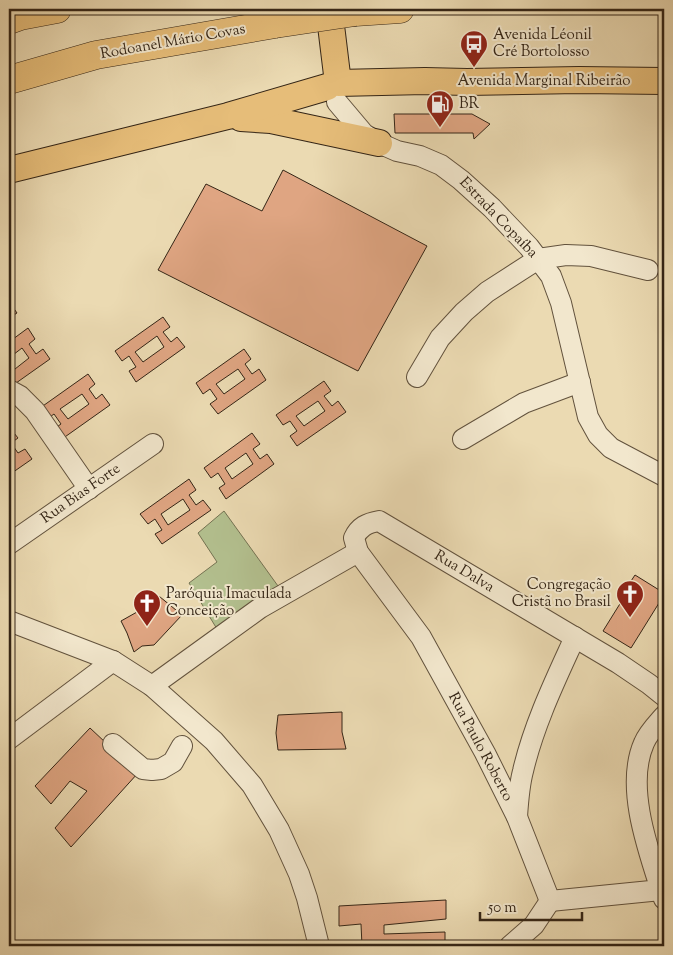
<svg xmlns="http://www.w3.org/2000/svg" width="673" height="955" font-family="'Sorts Mill Goudy',serif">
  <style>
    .green { fill: #b3c08f; stroke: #747252 }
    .building { fill: #dfa582; stroke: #342516; fill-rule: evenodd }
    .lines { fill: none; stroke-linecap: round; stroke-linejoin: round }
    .minor-casing { stroke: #62523d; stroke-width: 22 }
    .major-casing { stroke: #342516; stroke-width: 28 }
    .highway-casing { stroke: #342516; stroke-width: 29 }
    .minor { stroke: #f2e7cd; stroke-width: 20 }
    .major { stroke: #e6bd79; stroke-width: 26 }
    .highway { stroke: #e6bd79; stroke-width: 28 }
    .highway-bridge-casing { stroke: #342516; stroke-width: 29; stroke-linecap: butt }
    .highway-bridge { stroke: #e6bd79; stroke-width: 28 }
    .labels { text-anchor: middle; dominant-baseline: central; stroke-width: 4; stroke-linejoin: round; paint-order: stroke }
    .poi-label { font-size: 15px; fill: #342516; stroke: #f2e7cd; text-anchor: start }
    .street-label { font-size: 15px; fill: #342516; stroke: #f2e7cd }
  </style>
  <rect width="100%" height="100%" fill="#ebdab2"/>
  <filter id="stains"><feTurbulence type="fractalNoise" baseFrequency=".004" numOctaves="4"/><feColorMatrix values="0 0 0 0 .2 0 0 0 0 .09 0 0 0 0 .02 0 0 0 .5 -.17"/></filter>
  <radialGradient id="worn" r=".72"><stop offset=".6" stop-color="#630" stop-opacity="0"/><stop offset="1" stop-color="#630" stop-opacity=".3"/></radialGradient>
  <path class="green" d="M224,511l54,75 -61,43 -28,-46 28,-21 -19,-29z"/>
  <g class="building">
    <path d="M394,114h78l18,10 -16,15 -1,-6h-78z"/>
    <path d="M283,170l144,76 -69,125 -200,-101 48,-86 56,27z"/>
    <path d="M9,303h1l7,10 -8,5z"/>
    <path d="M163,317l7,10 -7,5 8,10 6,-5 8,10 -49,35 -7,-11 7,-4 -7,-11 -7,5 -7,-10zM157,336l7,11 -21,15 -8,-10z"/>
    <path d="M28,328l7,11 -6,5 7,10 7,-5 7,10 -41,29v-27l6,8 14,-11 -7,-10 -13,10v-16z"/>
    <path d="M244,349l7,10 -6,5 7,10 7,-5 7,11 -48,34 -8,-10 7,-5 -7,-10 -7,5 -7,-11zM238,369l7,10 -21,15 -8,-10z"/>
    <path d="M88,374l7,10 -6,5 7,10 6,-5 8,11 -48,34 -8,-10 7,-5 -7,-10 -7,5 -7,-11zM82,394l7,10 -21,15 -8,-10z"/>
    <path d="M324,381l7,10 -7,5 8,10 6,-5 8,11 -49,34 -7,-10 7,-5 -7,-10 -7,4 -7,-10zM318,401l7,10 -21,15 -8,-10z"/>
    <path d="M10,428l8,10 -7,5 7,10 7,-4 7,10 -23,16v-15l2,-2 -2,-4v-25z"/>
    <path d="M252,433l8,11 -7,5 7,10 7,-5 7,10 -48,35 -7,-11 6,-4 -7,-11 -7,5 -7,-10zM246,453l7,11 -21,15 -7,-11z"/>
    <path d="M189,479l7,11 -7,5 7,10 7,-5 8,10 -49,34 -7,-10 7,-4 -7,-11 -7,5 -8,-10zM183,499l7,11 -22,15 -7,-11z"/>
    <path d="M635,575l29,18v8l-2,5 -3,-3 -28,45 -28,-17 28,-45 -2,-2z"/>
    <path d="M154,592l28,23 -28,30 -12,1 -8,6 -7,-19 -6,-12 16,-9z"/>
    <path d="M342,712v20l4,17 -68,1 -2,-17 2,-18z"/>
    <path d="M90,728l48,45 -67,74 -16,-19 32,-37 -17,-10 -19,23 -16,-18z"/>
    <path d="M446,900v19l-62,6v9l61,-2v14h-83l-1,-22 -22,2v-20z"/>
  </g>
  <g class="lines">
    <g class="minor-casing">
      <g id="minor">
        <path d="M337,102l27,32 15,9 18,8 23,5 21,9 20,15 31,28 37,39 22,29 10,27 27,114 10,18 13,13 53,28"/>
        <path d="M417,377l23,-39 24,-26 23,-20 51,-33 28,-4 25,1 57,14"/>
        <path d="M9,390l11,6 15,15 54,78"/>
        <path d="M463,439l61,-36 56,-21"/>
        <path d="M9,544l144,-100"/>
        <path d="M9,621l104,40 39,25 62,55 38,44 27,45 20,44 8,24 12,48"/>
        <path d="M152,686l108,-78 98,-56"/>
        <path d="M664,716c-7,8 -16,17 -20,27 -20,45 6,112 20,156"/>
        <path d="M9,739l104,-78"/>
        <path d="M113,744l30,25 9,1 9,-1 12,-7 9,-16"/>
        <path d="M517,817c1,-15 2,-31 6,-46 11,-47 32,-90 52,-134"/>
        <path d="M550,901l-33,-84 -32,-64 -64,-116 -63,-85 -4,-14c5,-11 13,-15 25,-17l239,142 31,21 15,12"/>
        <path d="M550,901l111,-11"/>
        <path d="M510,946l24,-21 16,-24"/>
      </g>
    </g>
    <g class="major-casing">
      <g id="major">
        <path d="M329,9l9,74 87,-2 42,1 112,-2 85,1"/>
        <path d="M241,118l30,2 108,23"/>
        <path d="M9,170l219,-54 99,-29"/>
      </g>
    </g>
    <g class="highway-casing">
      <g id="highway">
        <path d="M355,12l45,-3"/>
        <path d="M9,20l11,-4 37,-7"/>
        <path d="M9,80l87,-25 179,-31"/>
      </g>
    </g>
    <use href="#minor" class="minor"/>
    <use href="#major" class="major"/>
    <use href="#highway" class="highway"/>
    <g class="highway-bridge-casing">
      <path id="highway-bridge" d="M275,24l80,-12"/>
    </g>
    <use href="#highway-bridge" class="highway-bridge"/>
  </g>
  <defs>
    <g id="bus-pin" transform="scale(1.4375)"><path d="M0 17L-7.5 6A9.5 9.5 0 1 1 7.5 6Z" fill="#8f2418" stroke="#f2e7cd"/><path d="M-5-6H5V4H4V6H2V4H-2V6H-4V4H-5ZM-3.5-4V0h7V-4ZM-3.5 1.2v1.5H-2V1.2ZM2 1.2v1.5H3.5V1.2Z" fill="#fff"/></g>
    <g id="fuel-pin" transform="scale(1.4375)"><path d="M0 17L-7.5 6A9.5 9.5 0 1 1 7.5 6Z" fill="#8f2418" stroke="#f2e7cd"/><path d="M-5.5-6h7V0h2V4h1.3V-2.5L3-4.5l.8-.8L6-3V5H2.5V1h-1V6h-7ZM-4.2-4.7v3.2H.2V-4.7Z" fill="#fff"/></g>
    <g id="church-pin" transform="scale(1.4375)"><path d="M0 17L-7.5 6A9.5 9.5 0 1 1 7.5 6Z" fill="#8f2418" stroke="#f2e7cd"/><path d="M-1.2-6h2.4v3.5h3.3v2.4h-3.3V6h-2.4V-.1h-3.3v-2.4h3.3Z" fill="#fff"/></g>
  </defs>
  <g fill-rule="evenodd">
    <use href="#bus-pin" x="474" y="44"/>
    <use href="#fuel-pin" x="440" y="104"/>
    <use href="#church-pin" x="630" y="594"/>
    <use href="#church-pin" x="147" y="603"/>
  </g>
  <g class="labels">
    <g class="poi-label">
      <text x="493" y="35">Avenida Léonil<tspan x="493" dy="17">Cré Bortolosso</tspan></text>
      <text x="459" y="104">BR</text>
      <text x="611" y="585" text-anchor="end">Congregação<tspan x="611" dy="17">Cristã no Brasil</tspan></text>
      <text x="166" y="594">Paróquia Imaculada<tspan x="166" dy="17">Conceição</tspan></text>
    </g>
    <g class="street-label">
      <text transform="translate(173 42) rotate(-10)">Rodoanel Mário Covas</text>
      <text x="544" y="81">Avenida Marginal Ribeirão</text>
      <text transform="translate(498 218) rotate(46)">Estrada Copaíba</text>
      <text transform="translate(81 494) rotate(-35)">Rua Bias Forte</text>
      <text transform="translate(464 572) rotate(31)">Rua Dalva</text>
      <text transform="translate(480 747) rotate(62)">Rua Paulo Roberto</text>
    </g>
  </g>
  <rect width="673" height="955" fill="none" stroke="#ebdab2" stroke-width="30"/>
  <rect x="10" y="10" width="653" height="935" fill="none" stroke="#342516" stroke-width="2.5"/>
  <rect x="15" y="15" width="643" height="925" fill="none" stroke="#342516"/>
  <path d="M480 912v8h102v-8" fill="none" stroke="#342516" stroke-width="2.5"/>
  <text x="488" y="912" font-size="15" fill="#342516" stroke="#f2e7cd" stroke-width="4" paint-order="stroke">50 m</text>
  <rect width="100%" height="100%" filter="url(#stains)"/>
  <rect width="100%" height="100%" fill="url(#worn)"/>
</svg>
